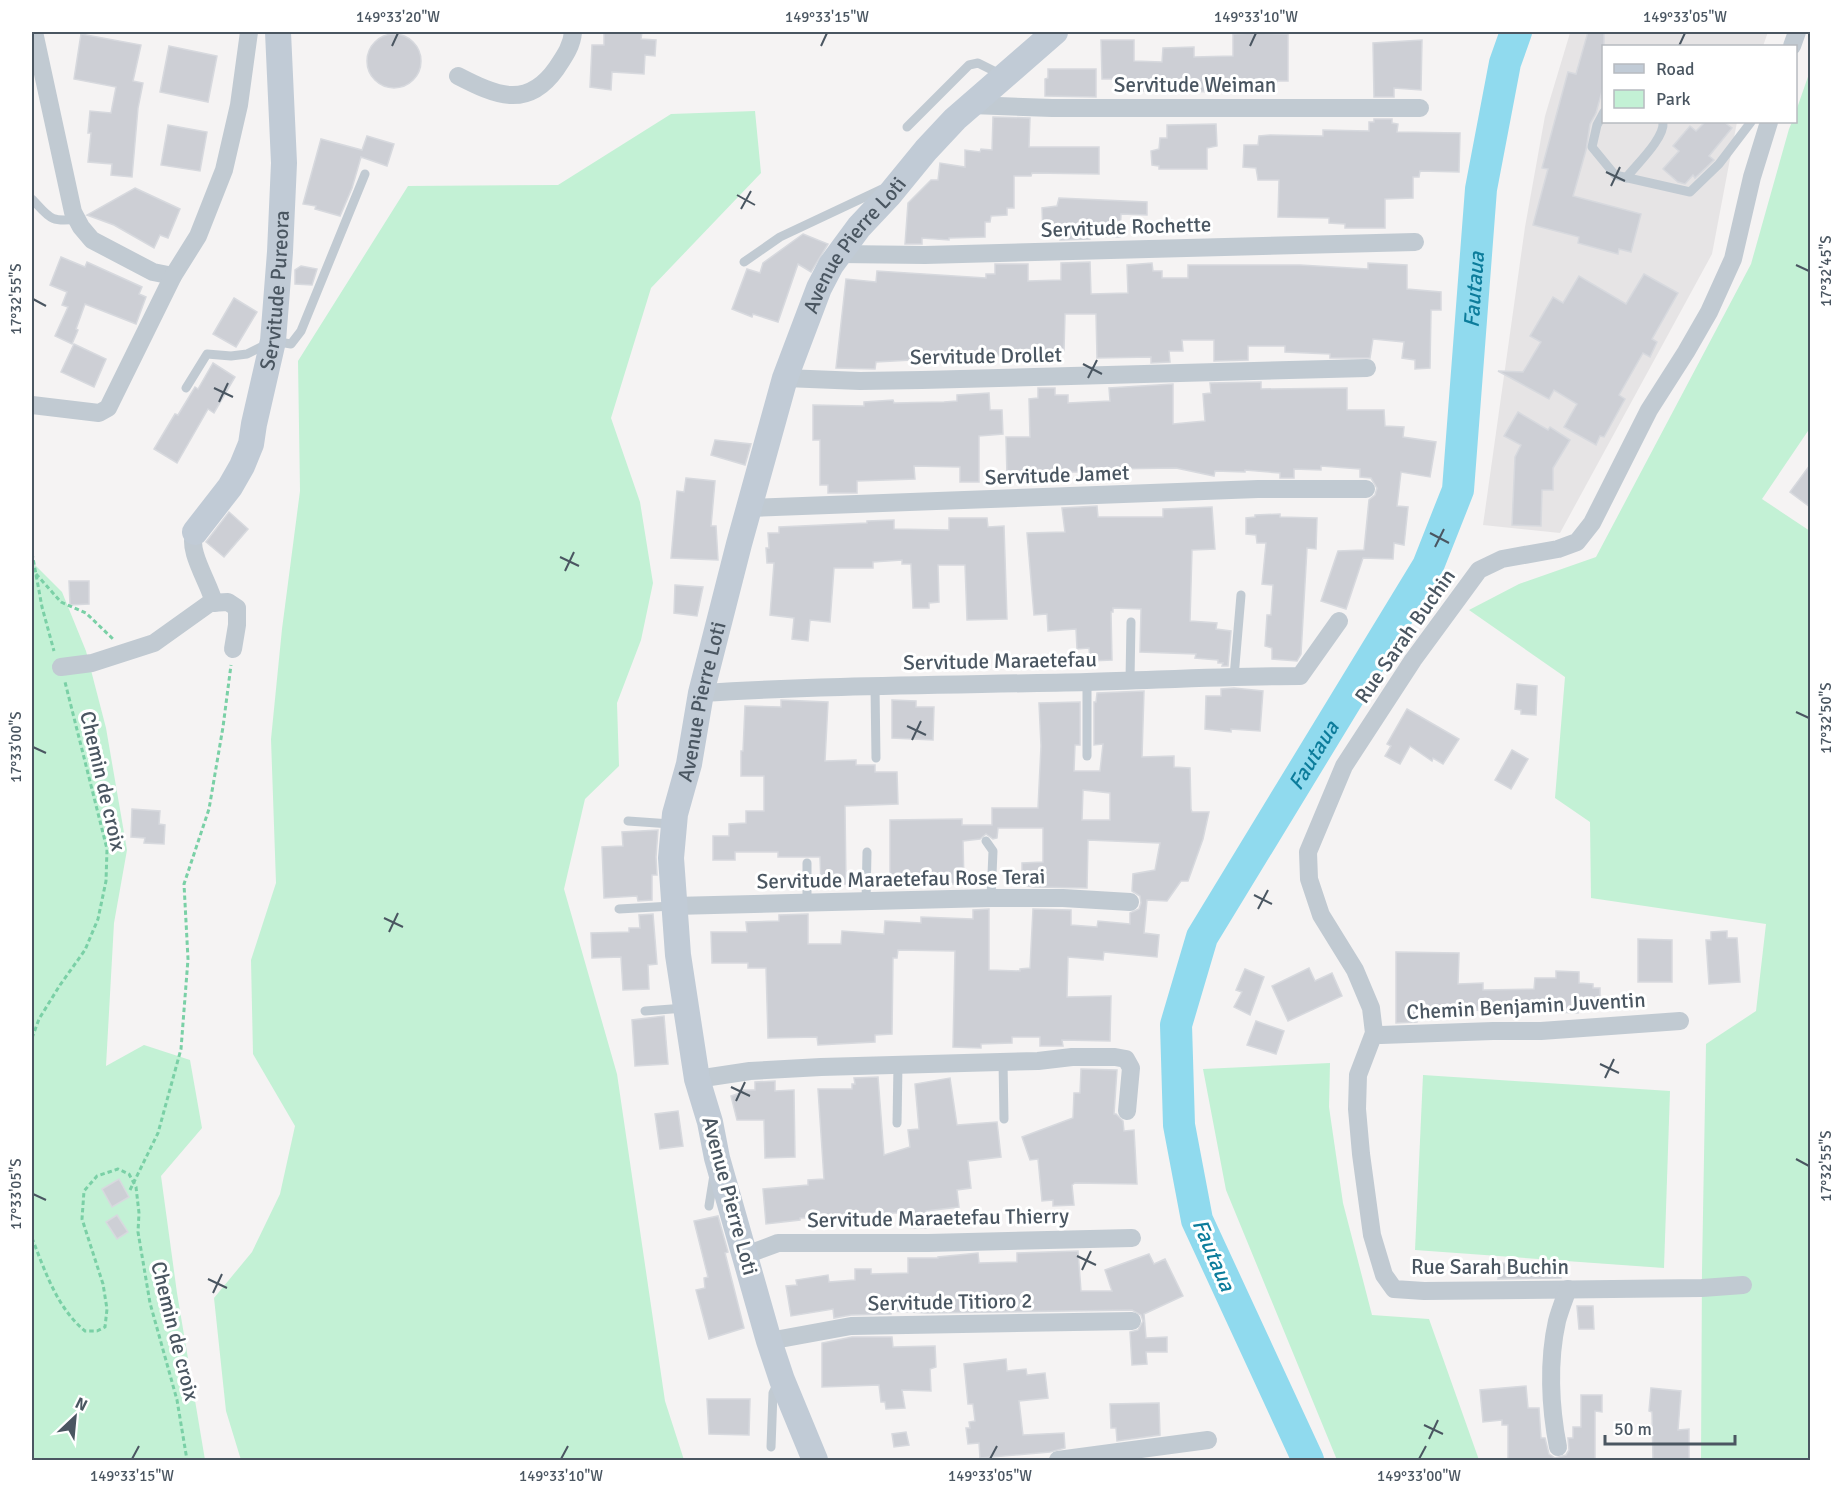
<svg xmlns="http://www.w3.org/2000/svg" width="1842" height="1492" font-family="Signika,sans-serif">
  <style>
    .education { fill: #e6e4e5 }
    .green { fill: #c3f1d5 }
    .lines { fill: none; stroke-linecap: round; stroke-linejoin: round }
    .river { stroke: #90daee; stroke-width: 32 }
    .building { fill: #cdcfd5; stroke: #d7d9de; stroke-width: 1.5; fill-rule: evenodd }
    .path { stroke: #7ad0a6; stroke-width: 3; stroke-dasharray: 4.5 3; stroke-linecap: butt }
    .lane { stroke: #c1cad2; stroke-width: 9 }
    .street { stroke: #c1cad2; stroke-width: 18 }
    .secondary { stroke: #c1cbd6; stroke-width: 26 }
    .ticks { fill: none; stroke: #4a5661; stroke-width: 2 }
    .labels { text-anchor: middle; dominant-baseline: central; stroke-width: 6; stroke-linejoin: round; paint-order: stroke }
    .street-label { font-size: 21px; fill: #4a5661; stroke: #fff }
    .water-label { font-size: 22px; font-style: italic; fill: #0c7c9b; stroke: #fff }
    .neatline { fill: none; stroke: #4a5661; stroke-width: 2 }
    .ticks-label { font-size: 15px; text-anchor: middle; fill: #4a5661 }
  </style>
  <rect width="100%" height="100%" fill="#f5f3f3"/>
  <path class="education" d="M1655,32h113l-5,14h-159v76h133l-25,132 -152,279 -77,-8 42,-298 20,-111 25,-83z"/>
  <g class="green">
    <path d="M1810,71v357l-48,71 48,32v929h-109l1,-190 4,-226 50,-33 10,-87 -175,-26 -1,-76 -35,-24 10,-121 -96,-67 50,-26 77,-27 155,-293 38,-135 3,-7h4v-11z"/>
    <path d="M755,111l6,62 -110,115 -40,130 29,84 13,81 -12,57 -24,63 2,63 -34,33 -21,90 53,185 48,327 19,59h-443l-15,-49 -12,-113 38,-46 28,-58 15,-68 -42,-72 -2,-94 25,-77 -5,-144 11,-110 18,-138 -2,-130 110,-175 150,-1 113,-71z"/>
    <path d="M32,562l30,30 24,59 20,77 21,122 -13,73 -8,143 38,-21 46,15 12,68 -41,48 16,117 28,167h-173z"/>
    <path d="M1330,1063l-1,44 14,96 29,112 57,4 50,141h-142l-111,-270 -23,-121z"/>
    <path d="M1423,1075l247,16 -6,177 -249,-18z"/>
  </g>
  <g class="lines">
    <path class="river" id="s1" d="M1308,1460l-111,-240 -18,-95 -3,-100 26,-88 226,-371 30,-76 23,-301 24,-126 11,-31"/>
  </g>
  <g class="building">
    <path d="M604,32h38l-1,7 15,1 -1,16 -10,-1 -1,19 -32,-2 -1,18 -21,-3 2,-42h12z"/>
    <path d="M1588,32h16v52l-8,29 -6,11 -4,26 -13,46 68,18 -10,38 -12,-3 -1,5 -40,-11 1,-6 -46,-12 15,-56 -6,-1 26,-96 8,2z"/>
    <path d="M1253,33l35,1v47h-11v6h-38v5l-98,-1v-12h-39l-1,-39h33v21l28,1 1,-14 31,-1v10l39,-1v-22z"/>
    <circle cx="394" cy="61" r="27"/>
    <path d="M81,34l60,11 -8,36 10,2 -5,25 -6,69 -21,-2 1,-11 -24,-2 3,-29h-3l2,-22 21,2 5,-26 -42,-8z"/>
    <path d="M1422,40l-1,50 -27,-2v9h-20l-1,-54z"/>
    <path d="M169,46l48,10 -9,46 -48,-10z"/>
    <path d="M1048,69h48v28l-51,-1v-17l3,-1z"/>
    <path d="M993,117l37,1 -1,29h70v27l-67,-1 -1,3h-17v32h-7v7l-16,1 -1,6h-5v15l-36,1v2l-27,-2v6h-17l3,-41 23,-23h7l2,-17 25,4v-17l15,2 1,-3 11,1z"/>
    <path d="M1374,119h18v4l6,1 -1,8 63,1 -1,39 -39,-1 -1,6h-6v21l-28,1v29h-40v-4l-16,-1v-5l-51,-1 1,-37h-21l-2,-12 -13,-1 1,-22h14l1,-9 11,-1 53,1v-6l46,1v-9h5z"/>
    <path d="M1705,122h19l8,6 -23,28 5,4 -19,18 -2,-3 -8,9 -7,-2 -15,-13 16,-18 -6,-5 17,-20 6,5z"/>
    <path d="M1216,124l1,22 -10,2v21h-48v-3l-7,-1 -1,-14 8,-2 1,-11h7v-13z"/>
    <path d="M168,125l39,7 -7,39 -39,-6z"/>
    <path d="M367,136l27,8 -7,22 -26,-9 -9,31 -12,28 -25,-7 1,-3 -13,-2 18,-65 41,11z"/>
    <path d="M135,188l45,21 -12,29 -8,-3 -6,13 -40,-23 -27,-10z"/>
    <path d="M1059,198l88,4v13l-26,-1 -1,23 -30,-1v3l-30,1v-4h-17l-1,-28 15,-2z"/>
    <path d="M803,234l25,10 -17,28 -13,-8 -20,58 -25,-8 -1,3 -20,-8 15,-40 13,4 3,-10z"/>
    <path d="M61,257l24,10 2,-5 55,25 -3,7 7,3 -10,27 -51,-20 -9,25 2,1 -6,14 -17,-8 13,-29 -6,-2 5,-13 -17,-7z"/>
    <path d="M1090,262l1,32 37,-1 -1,-28 25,-2 1,8h9v7h26v-13h112l68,4v-6l39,2v24l34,3v18h-10l-1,58 -15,1v-9l-13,-2 2,-16 -31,-3 -3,19h-40v-4l-45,-2v-6h-37v14l-34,1v-21h-32l1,11h-14l1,11 -19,1v-6l-54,1 -1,-44h-31l-1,37h-60v4l-38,5v-3l-90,5 -1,7 -39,-1 10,-89 30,3 1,-11 109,7v-4h9v-10h33v17l33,-1v-17z"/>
    <path d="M301,266l16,3 -5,16 -17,-1v-14z"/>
    <path d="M1644,274l34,19 -26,46 5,3 -7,15 -7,-4 -24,42 6,4 -21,38 -4,-1 -4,9 -32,-18 13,-23 -23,-14 -5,9 -51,-28 25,1 18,-30 -11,-6 23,-39 10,6 16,-27 47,28z"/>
    <path d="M234,298l23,14 -21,35 -23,-13z"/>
    <path d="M74,344l32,15 -12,28 -33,-15z"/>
    <path d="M213,363l22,14 -21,36 -6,-4 -31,54 -23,-14 21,-35 3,1 17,-28 3,2z"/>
    <path d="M1261,382v7l86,-1v22h37l1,16 19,1 -1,10 33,5 -6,35 -29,-5 -4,34 11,1 -4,38 -10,-2 -1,16 -30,-1 -17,51 -25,-8 17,-50 26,-1 5,-50 6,-5 2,-7 -6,-10 -11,-1v-8l-39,-3v4l-27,-1v9h-14v-5l-35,-3v2l-30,-1 -1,5 -38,-8 -68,1v3h-36l-20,1v3h-45l-1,-39h24l-1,-38 9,-1v-10h17v7h13v8l42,-2 -1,-13 64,-4v40l32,-3 -2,-27 8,-1 -1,-10z"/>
    <path d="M989,393l1,17h12l1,24 -24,2v46h-19v-15l-46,-1 1,13 -58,2v12h-29v-8h-8v-45h-7v-35l51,1v-4l29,-2 1,3 50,-1 13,-1v-6z"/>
    <path d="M1518,412l30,18 2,-3 20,13 -17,28v22h-11l-1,36 -29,-1 3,-68 6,-12 -17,-9z"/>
    <path d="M715,440l36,4 -6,21 -34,-10z"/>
    <path d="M1810,465v42l-20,-15z"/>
    <path d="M686,478l29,3 -4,45h5l2,34 -47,-2 6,-67 7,1z"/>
    <path d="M1097,506l1,11h65v-8l49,-2 3,42 -23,1 -2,71 27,2 -1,6 15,2 -3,35h-6l1,-3h-5v-3l-23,-2 1,-4 -56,-2 1,-43 -28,-1v4h-2l1,48 -22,1 -1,-13 -12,1 -1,-20 -28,2 -1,-17 -13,1 -7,-82 38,-1 -3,-24z"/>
    <path d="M229,512l19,17 -24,28 -18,-15z"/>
    <path d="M1280,514v3l37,1 -1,31 -9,-1 -6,106 -4,7 -25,-2v-11l-7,-2 2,-31h4l2,-30 -11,-1 4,-41h-9l-1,-8 -10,-1v-16l9,-1v-2z"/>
    <path d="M949,518h38l1,9 16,-1 3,93 -40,1 -2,-55h-27l1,37 -10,1v5h-16l-2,-44h-9v-4l-29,2v6h-39l-4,54 -20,-2 -2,21 -16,-2 2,-21 -24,-3 4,-52h-7l-1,-15h3l-1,-15h11v-6l88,-4v-2l27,-1v9l55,1z"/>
    <path d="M69,581h20v23l-19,1z"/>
    <path d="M675,585l28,2 -6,29 -23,-3z"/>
    <path d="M1517,684l20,2 -1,29 -15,-1v-4l-6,-1z"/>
    <path d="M1234,688l29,3 -3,40 -29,-2v3l-26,-3 1,-33h15v-7z"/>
    <path d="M1144,691l-2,66 32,-1v11l16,1 1,41 1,3h17l-6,27 -15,42h-7l-14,20 -20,-1 -3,33 15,2 -2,22 -53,-5 -1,8 -35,-3 -1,40 44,-1 -1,45 -48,-1 1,6h-23v-9h-28v6l-31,1v4l-28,-1 2,-96 -57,-1 -1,8h-4l-1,76 -17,1v7l-57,3 -1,-8 -49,1 -2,-70h-18v-5h-36l-1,-31h36l-1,-10 33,-1v-6l29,-1v30h33l1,-13 42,3 1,-13 36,2v-6l52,2v-9l16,-1v61l31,1v-2l10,-1 3,-59 38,1v15l26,2 1,-6 32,3v-11l9,-4 2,-6 -1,-7 -8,-5 1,-17 22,-4 5,-27 -72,-3 -1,48 -53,-1 -12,-2v-22l21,-1v-34h-45l-1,10 -4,1 -7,-5 -6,5 -17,2 1,42 -25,2 -49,-2v-63l72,-1v6h30v-17h46l3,-62 -2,-43 41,-1v43h-5l-1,26h26l3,-27 -9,1v-43h2l1,-9zM1083,790l27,3v27h-28z"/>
    <path d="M781,700l47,2 -3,59 31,-1v5h19v7h22l1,32 -53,2 1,78h-25l-1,-27h-42v-5h-43v8h-22v-24h16v-12l17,-1v-12h18v-35h-23v-25h2l2,-45 36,1z"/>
    <path d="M892,700l24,1v6h18l-1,33 -41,-2z"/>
    <path d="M1407,709l52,30 -16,25 -10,-6 -1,3 -22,-15 -10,18 -15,-8 6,-10 -4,-2z"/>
    <path d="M1512,750l16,9 -17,30 -16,-9z"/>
    <path d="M132,809l28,2 -1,13 6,1 -1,19 -20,-1 1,-5 -14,-1z"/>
    <path d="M658,830l-2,27 1,18h-5v25l-14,1 -1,-5 -33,2 -2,-51 21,-1 -1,-14z"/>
    <path d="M653,914l4,50 -9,1 1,24 -26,1 -2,-33 -29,1 -1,-25 38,-1v-4h11l-1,-13z"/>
    <path d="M1727,931v7h10l3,44 -31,2 -3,-44h5v-8z"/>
    <path d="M1638,939l34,1v42h-34z"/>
    <path d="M1396,952l63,1 -1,31 25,-1v7l51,-1 1,-11h21v-7l23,1v11l14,1v4h7v15l-22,-1v11l-23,-1v-7l-32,-2v2h-9v4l-57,2v-2h-40v13l-21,1z"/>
    <path d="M1309,968l6,13 17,-8 10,23 -54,25 -16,-35z"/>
    <path d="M1245,969l19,8 -14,38 -16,-8 8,-15 -6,-2z"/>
    <path d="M664,1016l4,48 -33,2 -3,-46z"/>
    <path d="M1256,1021l28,10 -8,23 -29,-9z"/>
    <path d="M1081,1069l36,1 -3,44h2l7,7 1,10 10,-1 3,54 -62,-1 -3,2 2,20 -21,1v-6l-11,1 -4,-42 -8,1 -8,-23 51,-19 1,-25h6z"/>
    <path d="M878,1077l6,78 26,-8 -2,-17 11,-1 -4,-45 35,-6 7,47 40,-3 4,35 -33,4 3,27 -14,2 2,17 -33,4v17h-15l-1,-15h-51v5h-59v2l-34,4 -3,-35 45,-4v-5l16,-1 -6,-90h34v-5h3l-1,-6z"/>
    <path d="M775,1081v10l19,-1 1,67 -30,1 -1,-38h-27l-6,-24 9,-3v-3h15v-8z"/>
    <path d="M678,1111l5,35 -23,3 -5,-35z"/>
    <path d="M119,1179l10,18 -17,10 -10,-18z"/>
    <path d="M117,1215l11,17 -11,7 -11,-17z"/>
    <path d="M718,1216l10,36 -3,1 19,75 -35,11 -13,-49 9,-2 -1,-10 4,-1 -14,-56z"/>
    <path d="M1078,1251l3,40h31l-7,-21 44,-16 5,10 11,-5 18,37 -39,18 2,24 21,-1v15h-21l1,12 -15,1 -2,-33 8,-2 5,-9 -2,-6 -9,-5 -205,3 -36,-2v3l-40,1 -17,3 -1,-9 -42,7 -5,-30 11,-1 -1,-5 32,-5 1,7 26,-2v-11h16v5l37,-1v-15h30v-1l40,-4 1,10 38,-1v-9z"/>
    <path d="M1499,1263l62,4v11l-63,1z"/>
    <path d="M1577,1306h16l1,23h-15z"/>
    <path d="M852,1337h40l1,10 42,-1 1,21 -6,2 1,22 -29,-1 3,18 -19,1 -1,-7h-4l-2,-17 -57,2v-44z"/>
    <path d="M1006,1359l1,12 19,-2 1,6 18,-2 3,25 -29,3 4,34 41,-2 1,15 -15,4 -70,6 -1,-15 -11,1 -2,-16h4l-1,-6 6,-1 -2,-17h-5l-4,-40z"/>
    <path d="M1526,1386l2,22h11l2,30h4l4,16 6,4 11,-3 3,-5 -1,-12h5v-11h8v-32h21v17l-7,-1v50h-87v-36h-6v-5l-19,2 -3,-32z"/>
    <path d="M1651,1388l30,3 -3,39 11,-1v32h-36l-1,-49 -3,-1z"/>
    <path d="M707,1399h43l-1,36 -40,-1z"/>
    <path d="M1159,1403l1,32 -43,6 -1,-13h-5l-1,-24z"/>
    <path d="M906,1432l3,13 -15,2 -2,-13z"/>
  </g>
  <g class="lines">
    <g class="path">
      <path d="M32,553l10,54 12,44"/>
      <path d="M36,574l25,28 25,11 27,26"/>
      <path d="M32,1038l7,-19 21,-34 25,-35 13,-31 8,-38 1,-32 -42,-167"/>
      <path d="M130,1190l28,-57 23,-84 7,-90 -4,-75 25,-75 14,-82 8,-62"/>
      <path d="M32,1238c13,33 25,70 53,93h12l8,-4 2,-18 -4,-25 -21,-65 2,-28 13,-15 21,-7 11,5 7,13 3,26 -1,19 12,71 27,97 10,60"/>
    </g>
    <g class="lane">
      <path d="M1604,112l-7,13 -5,22 23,28 75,17 29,-28 32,-42"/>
      <path d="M907,127l62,-62 9,-2 24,12"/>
      <path d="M1626,178c10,-13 39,-40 37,-56"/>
      <path d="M32,199c17,18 18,24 45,20"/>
      <path d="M744,262l36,-25 102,-48"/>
      <path d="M186,388l21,-34 24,2 16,-2 26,-13 18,3 10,-13 64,-157"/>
      <path d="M1234,677l7,-82"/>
      <path d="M1130,680l1,-58"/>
      <path d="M875,686l1,72"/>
      <path d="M1087,756v-74"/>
      <path d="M628,821l43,3"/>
      <path d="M986,841l7,10 -2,47"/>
      <path d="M866,902l1,-50"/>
      <path d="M807,903v-40"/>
      <path d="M619,909l53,-3"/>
      <path d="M645,1011l40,-3"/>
      <path d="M1003,1062l1,57"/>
      <path d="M897,1123l1,-58"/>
      <path d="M709,1206l5,-31"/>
      <path d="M771,1447l2,-54 5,-10"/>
    </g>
    <g class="street">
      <path d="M34,32l39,180 8,15 11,13 61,32 20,4"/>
      <path d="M1792,46l5,-14"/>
      <path d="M458,76c37,19 69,34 98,-7 8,-12 16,-23 17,-37"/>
      <path d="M971,105l81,3h368"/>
      <path d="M839,254l86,1 490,-13"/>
      <path d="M785,378l75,3 62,-1 445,-12"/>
      <path d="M32,405l67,8 9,-5 65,-132 25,-40 26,-66 15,-65 10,-73"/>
      <path d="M749,508l509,-19h108"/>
      <path d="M195,532c-9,18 15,52 19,71"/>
      <path d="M61,667l31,-4 62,-20 56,-40 18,-1 9,6v17l-4,24"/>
      <path d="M701,693c128,-8 257,-8 386,-11 71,-2 142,-6 213,-6l39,-55"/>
      <path d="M674,906l317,-8h72l67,4"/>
      <path d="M1374,1033l7,2 112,-4h48l139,-10"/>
      <path d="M697,1079l53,-8 71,-4 217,-6 34,-4h43l11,2 5,9 -4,43"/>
      <path d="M746,1255l32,-12h150l204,-5"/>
      <path d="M1743,1285l-41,3 -278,3 -30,-2 -10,-14 -12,-40 -11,-81 -4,-45 1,-34 16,-42 -3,-25 -16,-38 -34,-55 -12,-36 -1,-27 36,-86 69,-106 66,-90 23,-11 56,-10 19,-7 15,-19 57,-113 37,-58 23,-40 24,-53 19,-82 17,-55"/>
      <path d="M769,1341l82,-15 281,-5"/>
      <path d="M1558,1447c-8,-40 -10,-86 -1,-126 3,-11 7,-21 11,-32"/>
      <path d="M1058,1460l150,-20"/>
    </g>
    <g class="secondary">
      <path id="s2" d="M195,532l35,-45 12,-21 9,-22 3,-20 19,-83 7,-89 4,-89 -6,-131"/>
      <path id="s3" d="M815,1460l-33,-80 -13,-39 -52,-183 -7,-36 -13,-43 -19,-124 -7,-97 4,-44 14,-50 12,-71 38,-149 46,-166 34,-90 12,-23 28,-38 31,-33 36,-44 29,-31 100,-87"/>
    </g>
  </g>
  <path class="ticks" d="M392,46l6,-13M821,46l6,-13M1250,46l6,-13M1679,46l6,-13M1606,172l19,9M1611,186l9,-19M737,195l18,10M741,209l10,-18M1796,265l13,6M33,299l13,7M1083,364l19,10M1088,378l9,-18M214,388l19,9M219,402l9,-19M1430,533l19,10M1435,547l9,-18M560,557l19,9M565,571l9,-19M1796,712l13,6M907,726l19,9M912,740l9,-19M33,747l13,6M1254,895l18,9M1258,909l10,-19M384,918l19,9M389,932l9,-19M1600,1064l19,9M1605,1078l9,-19M731,1087l19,9M736,1101l9,-19M1796,1159l13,7M33,1194l13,6M1077,1256l19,9M1082,1270l9,-19M208,1279l19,9M213,1293l9,-19M1424,1425l19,9M1429,1439l9,-19M132,1459l7,-13M561,1459l7,-13M990,1459l7,-13M1419,1459l7,-13"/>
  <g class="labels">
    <g class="street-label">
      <text x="1195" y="85">Servitude Weiman</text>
      <text transform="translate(1126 227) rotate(-2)">Servitude Rochette</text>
      <text stroke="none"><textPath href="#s3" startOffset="1268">Avenue Pierre Loti</textPath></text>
      <text stroke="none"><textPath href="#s2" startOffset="261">Servitude Pureora</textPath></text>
      <text transform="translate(986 356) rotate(-1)">Servitude Drollet</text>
      <text transform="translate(1057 475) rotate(-2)">Servitude Jamet</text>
      <text transform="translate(1405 636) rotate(-55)">Rue Sarah Buchin</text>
      <text transform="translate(1000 661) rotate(-1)">Servitude Maraetefau</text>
      <text stroke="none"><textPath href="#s3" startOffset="782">Avenue Pierre Loti</textPath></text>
      <text transform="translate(103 781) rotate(77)">Chemin de croix</text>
      <text transform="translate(901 879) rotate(-1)">Servitude Maraetefau Rose Terai</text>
      <text transform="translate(1526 1006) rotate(-3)">Chemin Benjamin Juventin</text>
      <text transform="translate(730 1196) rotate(75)">Avenue Pierre Loti</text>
      <text transform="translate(938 1218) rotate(-1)">Servitude Maraetefau Thierry</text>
      <text x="1490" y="1267">Rue Sarah Buchin</text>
      <text transform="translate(950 1302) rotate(-1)">Servitude Titioro 2</text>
      <text transform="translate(175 1331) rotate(76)">Chemin de croix</text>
    </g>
    <g class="water-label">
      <text stroke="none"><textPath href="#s1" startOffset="1270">Fautaua</textPath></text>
      <text stroke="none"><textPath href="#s1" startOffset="766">Fautaua</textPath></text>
      <text transform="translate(1214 1255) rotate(67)">Fautaua</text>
    </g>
  </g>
  <rect width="1842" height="1492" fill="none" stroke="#ffffff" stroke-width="66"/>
  <rect x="1602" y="45" width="195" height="78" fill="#ffffff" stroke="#b7bbc0" stroke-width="1.5"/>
  <rect x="1614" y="64" width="30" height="9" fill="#c1cbd6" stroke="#b7bbc0" stroke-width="1.5"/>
  <text x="1656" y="75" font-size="18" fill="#4a5661">Road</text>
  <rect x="1614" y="90" width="30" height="18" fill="#c3f1d5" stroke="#b7bbc0" stroke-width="1.5"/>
  <text x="1656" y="105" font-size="18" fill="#4a5661">Park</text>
  <g transform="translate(75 1417) rotate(26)" stroke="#ffffff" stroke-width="4.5" paint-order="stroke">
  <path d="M0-4.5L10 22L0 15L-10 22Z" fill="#4a5661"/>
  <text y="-9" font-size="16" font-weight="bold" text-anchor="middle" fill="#4a5661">N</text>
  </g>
  <path d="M1605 1435v9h130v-9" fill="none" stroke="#4a5661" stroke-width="3"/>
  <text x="1614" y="1435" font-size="18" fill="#4a5661" stroke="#ffffff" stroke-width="4.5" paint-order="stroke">50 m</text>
  <rect x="33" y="33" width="1776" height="1426" class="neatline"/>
  <g class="ticks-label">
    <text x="398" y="22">149°33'20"W</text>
    <text x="827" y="22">149°33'15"W</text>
    <text x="1256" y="22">149°33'10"W</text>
    <text x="1685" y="22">149°33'05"W</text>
    <text transform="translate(1826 271) rotate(-90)" y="5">17°32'45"S</text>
    <text transform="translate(16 299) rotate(-90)" y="5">17°32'55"S</text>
    <text transform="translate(1826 718) rotate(-90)" y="5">17°32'50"S</text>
    <text transform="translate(16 747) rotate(-90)" y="5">17°33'00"S</text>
    <text transform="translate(1826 1166) rotate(-90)" y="5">17°32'55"S</text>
    <text transform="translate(16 1194) rotate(-90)" y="5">17°33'05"S</text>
    <text x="132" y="1481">149°33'15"W</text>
    <text x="561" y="1481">149°33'10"W</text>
    <text x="990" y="1481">149°33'05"W</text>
    <text x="1419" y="1481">149°33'00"W</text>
  </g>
</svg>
